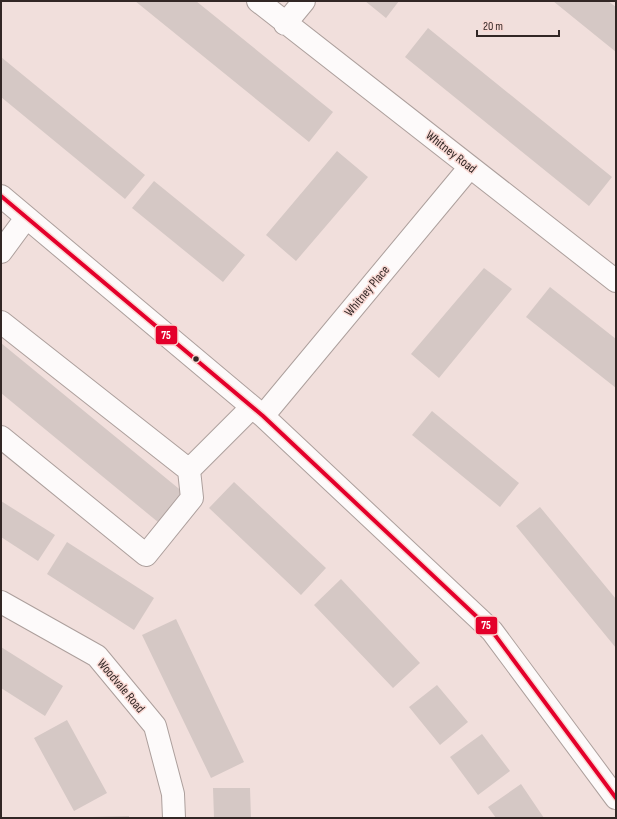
<svg xmlns="http://www.w3.org/2000/svg" width="617" height="819" font-family="'Sofia Sans Condensed',sans-serif">
<style>
.building{fill:#d5c8c5}
.lines{fill:none;stroke-linecap:round;stroke-linejoin:round}
.minor-casing{stroke:#ac9f9c;stroke-width:24}
.minor{stroke:#fdfafa;stroke-width:22}
.bus-1-casing{stroke:#f9d9d4;stroke-width:7}
.bus-1{stroke:#e4002b;stroke-width:4}
.bus-dot{fill:#322725;stroke:#f9d9d4;stroke-width:1.5}
.labels{text-anchor:middle;dominant-baseline:central;stroke-width:3;stroke-linejoin:round;paint-order:stroke}
.street-label{font-size:13px;fill:#322725;stroke:#f9d9d4}
.line-badge{stroke:#f9d9d4;stroke-width:1.5}
.badge-label{font-size:11px;text-anchor:middle;font-weight:bold;fill:#fff}
</style>
<rect width="100%" height="100%" fill="#f1dfdc"/>
<path class="building" d="M 135,1 L 196,1 L 333,112 L 309,142 Z
M 365,1 L 399,1 L 386,18 Z
M 553,1 L 608,1 L 616,7 L 616,52 Z
M 428,28 L 612,177 L 589,206 L 405,57 Z
M 1,57 L 145,175 L 125,199 L 1,97 Z
M 337,151 L 368,177 L 296,261 L 266,235 Z
M 154,181 L 245,255 L 223,282 L 132,208 Z
M 484,268 L 512,289 L 439,378 L 411,354 Z
M 550,287 L 616,339 L 616,388 L 526,317 Z
M 1,343 L 189,497 L 164,527 L 1,393 Z
M 432,411 L 519,483 L 500,507 L 412,435 Z
M 234,482 L 326,568 L 301,595 L 209,508 Z
M 1,501 L 55,535 L 38,561 L 1,537 Z
M 540,507 L 616,599 L 616,648 L 516,526 Z
M 67,542 L 154,598 L 134,630 L 47,574 Z
M 341,579 L 420,663 L 393,688 L 314,605 Z
M 176,619 L 244,762 L 211,778 L 142,635 Z
M 1,647 L 63,686 L 45,716 L 1,688 Z
M 437,685 L 468,722 L 440,745 L 409,707 Z
M 67,720 L 107,793 L 74,811 L 34,738 Z
M 482,734 L 510,771 L 478,795 L 450,757 Z
M 521,784 L 544,818 L 496,818 L 488,807 Z
M 213,788 L 250,788 L 251,818 L 214,818 Z
M 129,816 L 129,818 L 92,818 L 92,817 Z"/>
<g class="lines">
<defs>
<path id="minor" d="M 258,1 L 616,281
M 285,24 L 304,1
M 1,196 L 263,416 L 492,631 L 616,798
M 1,252 L 26,218
M 1,322 L 189,470 L 252,407
M 263,416 L 470,167
M 1,437 L 146,555 L 192,498 L 189,470
M 1,602 L 97,656 L 155,726 L 173,794 L 174,818"/>
</defs>
<use href="#minor" class="minor-casing"/>
<use href="#minor" class="minor"/>
<defs>
<path id="bus-1" d="M 1,196 L 263,416 L 492,631 L 616,798"/>
</defs>
<use href="#bus-1" class="bus-1-casing"/>
<use href="#bus-1" class="bus-1"/>
</g>
<circle class="bus-dot" cx="196" cy="359" r="3.5"/>
<g class="labels">
<g class="street-label">
<text transform="translate(451 152) rotate(38)">Whitney Road</text>
<text transform="translate(367 291) rotate(-50)">Whitney Place</text>
<text transform="translate(121 686) rotate(50)">Woodvale Road</text>
</g>
</g>
<g class="line-badge">
<rect x="155" y="325" width="23" height="20" rx="4" fill="#e4002b"/>
<rect x="475" y="616" width="23" height="19" rx="4" fill="#e4002b"/>
</g>
<g class="badge-label">
<text x="166" y="339">75</text>
<text x="486" y="629">75</text>
</g>
<rect width="617" height="819" fill="none" stroke="#322725" stroke-width="4"/>
<path d="M477 30v6h82v-6" fill="none" stroke="#322725" stroke-width="2"/>
<text x="483" y="30" font-size="12" fill="#322725" stroke="#f9d9d4" stroke-width="3" paint-order="stroke">20 m</text>
</svg>
